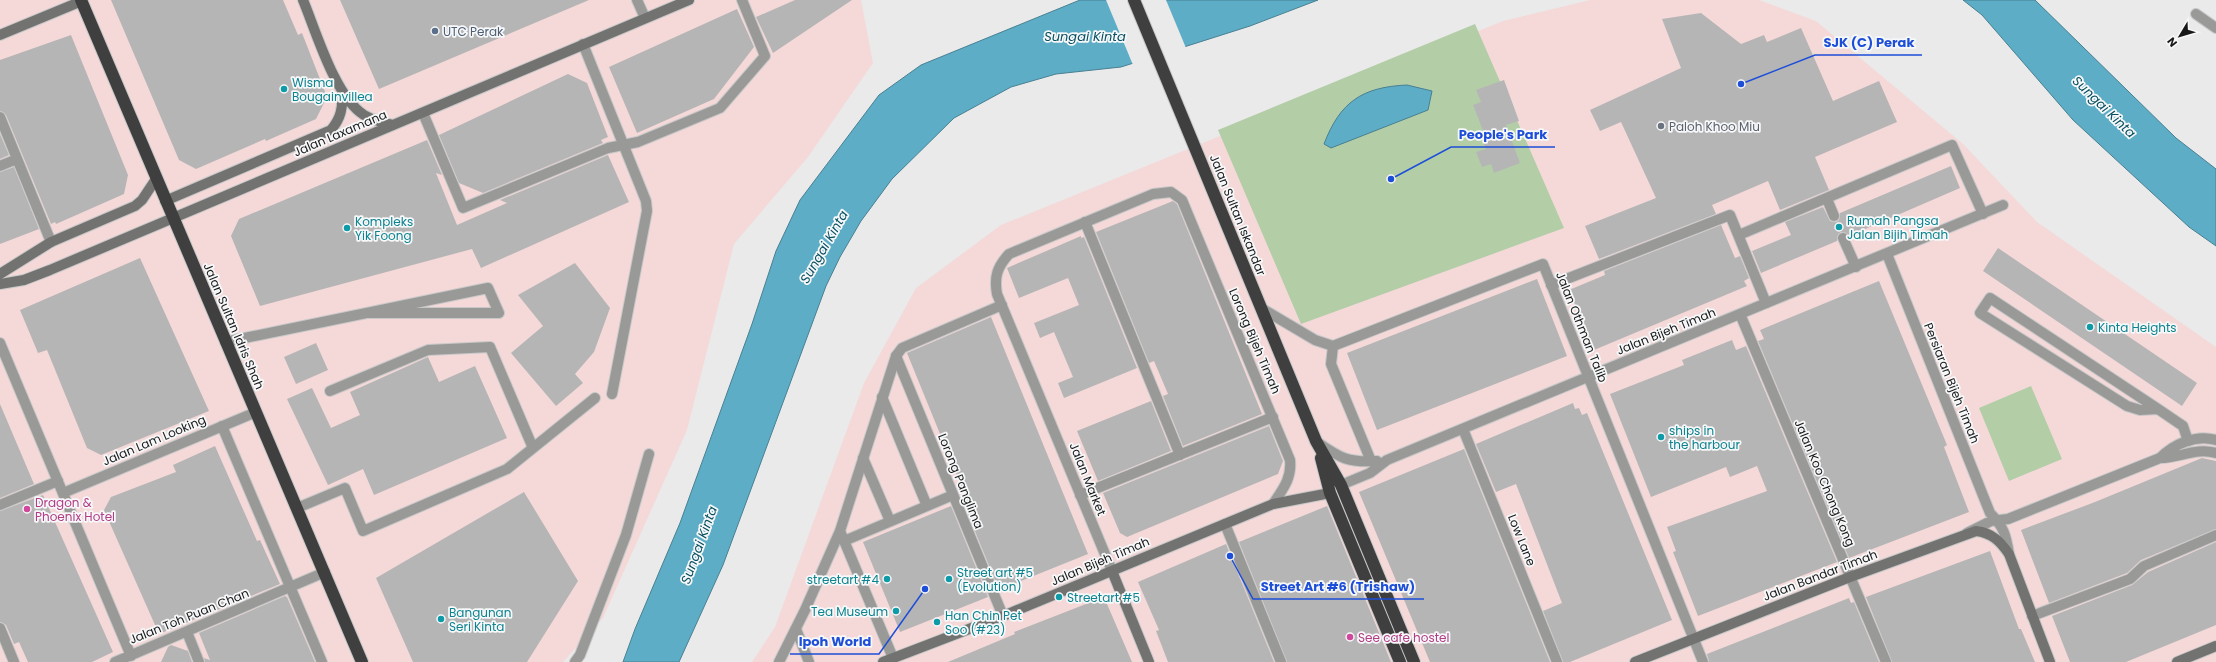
<svg xmlns="http://www.w3.org/2000/svg" width="2216" height="662" font-family="Poppins,sans-serif">
<style>
.commercial{fill:#f4d9d8}
.green{fill:#b3cea7}
.water{fill:#5dadc6;stroke:#488092}
.pier{fill:#eaeaeb}
.building{fill:#b6b5b6}
.lines{fill:none;stroke-linecap:round;stroke-linejoin:round}
.lane-casing{stroke:#c8c8c9;stroke-width:12}
.street-casing{stroke:#c8c8c9;stroke-width:12}
.secondary-casing{stroke:#c8c8c9;stroke-width:12}
.highway-casing{stroke:#c8c8c9;stroke-width:14}
.lane{stroke:#999998;stroke-width:10}
.street{stroke:#999998;stroke-width:10}
.secondary{stroke:#727271;stroke-width:10}
.highway{stroke:#403f3f;stroke-width:12}
.service-dot{fill:#5c6f8a;stroke:#f7f8f9;stroke-width:1.5}
.culture-dot{fill:#0f9aa8;stroke:#f7f8f9;stroke-width:1.5}
.worship-dot{fill:#6b7280;stroke:#f7f8f9;stroke-width:1.5}
.hotel-dot{fill:#d1479c;stroke:#f7f8f9;stroke-width:1.5}
.labels{text-anchor:middle;dominant-baseline:central;stroke-width:3.5;stroke-linejoin:round;paint-order:stroke}
.service-label{font-size:12px;fill:#4e5e75;stroke:#f7f8f9;text-anchor:start}
.culture-label{font-size:12px;fill:#0d838f;stroke:#f7f8f9;text-anchor:start}
.worship-label{font-size:12px;fill:#5b616d;stroke:#f7f8f9;text-anchor:start}
.street-label{font-size:12px;fill:#181819;stroke:#f7f8f9}
.hotel-label{font-size:12px;fill:#b23c85;stroke:#f7f8f9;text-anchor:start}
.water-label{font-size:13px;font-style:italic;fill:#074f61;stroke:#f7f8f9}
.leader{fill:none;stroke:#1d4ed8;stroke-width:1.5}
.callout-dot{fill:#1d4ed8;stroke:#f7f8f9;stroke-width:1.5}
.callout-label{font-size:13px;text-anchor:middle;font-weight:bold;fill:#1d4ed8;stroke:#f7f8f9;stroke-width:3.5;stroke-linejoin:round;paint-order:stroke}
</style>
<rect width="100%" height="100%" fill="#eaeaeb"/>
<path class="commercial" d="M 0,0 L 861,0 L 873,63 L 808,157 L 734,244 L 687,430 L 603,618 L 563,662 L 0,662 Z
M 1590,0 L 1759,0 L 1816,21 L 1963,144 L 2037,222 L 2216,347 L 2216,662 L 752,662 L 775,627 L 864,383 L 916,288 L 1001,225 L 1503,21 Z"/>
<path class="green" d="M 1475,24 L 1564,228 L 1301,324 L 1218,130 Z
M 2031,386 L 2062,459 L 2009,481 L 1979,408 Z"/>
<path class="water" d="M 1080,0 L 1318,0 L 1250,26 L 1121,67 L 1056,74 L 1011,87 L 954,118 L 892,179 L 861,221 L 840,257 L 826,286 L 723,565 L 679,662 L 623,662 L 635,629 L 680,523 L 752,324 L 776,251 L 800,200 L 879,95 L 921,65 Z
M 1963,0 L 2035,0 L 2176,138 L 2216,169 L 2216,246 L 2189,227 L 2073,120 L 1982,15 Z
M 1407,85 L 1432,91 L 1428,110 L 1331,148 L 1324,144 C 1340,102 1362,87 1407,85 Z"/>
<path class="pier" d="M 1106,0 L 1166,0 L 1186,48 L 1133,65 Z"/>
<path class="building" d="M 111,0 L 283,0 L 298,35 L 302,33 L 327,97 L 316,119 L 266,141 L 265,139 L 196,169 L 179,160 Z
M 340,0 L 589,0 L 379,89 Z
M 795,0 L 852,0 L 773,53 L 756,17 Z
M 737,9 L 754,47 L 714,99 L 637,133 L 609,67 Z
M 1701,13 L 1741,44 L 1764,35 L 1767,42 L 1801,28 L 1833,101 L 1879,81 L 1897,122 L 1815,157 L 1829,190 L 1780,210 L 1768,181 L 1712,205 L 1716,214 L 1599,259 L 1585,226 L 1656,198 L 1621,122 L 1600,131 L 1590,110 L 1681,68 L 1662,19 Z
M 71,35 L 128,175 L 124,194 L 56,224 L 55,222 L 51,224 L 6,115 L 0,111 L 0,60 Z
M 568,74 L 587,83 L 608,137 L 601,140 L 603,143 L 483,193 L 459,183 L 439,135 Z
M 1504,80 L 1519,121 L 1506,125 L 1520,163 L 1494,173 L 1491,164 L 1482,167 L 1476,152 L 1486,149 L 1480,134 L 1484,133 L 1473,105 L 1481,102 L 1476,90 Z
M 0,134 L 9,155 L 0,159 Z
M 427,140 L 442,175 L 436,173 L 457,225 L 507,203 L 500,200 L 608,155 L 629,202 L 481,268 L 472,249 L 260,306 L 231,236 L 239,219 Z
M 1951,166 L 1960,188 L 1849,236 L 1846,233 L 1841,232 L 1838,235 L 1837,241 L 1761,273 L 1752,251 L 1791,235 L 1785,222 L 1823,207 L 1830,221 L 1836,222 L 1839,220 L 1840,213 Z
M 14,167 L 39,229 L 0,244 L 0,172 Z
M 1173,201 L 1177,204 L 1262,414 L 1183,446 L 1163,396 L 1168,394 L 1154,361 L 1149,363 L 1096,232 Z
M 1721,225 L 1735,258 L 1740,256 L 1749,278 L 1744,281 L 1747,286 L 1594,350 L 1569,290 L 1605,275 L 1604,271 Z
M 1081,236 L 1081,238 L 1084,237 L 1137,368 L 1064,398 L 1058,383 L 1073,377 L 1054,332 L 1040,338 L 1034,323 L 1079,305 L 1068,278 L 1019,298 L 1007,268 Z
M 1998,248 L 2197,383 L 2182,406 L 1983,271 Z
M 140,258 L 209,411 L 101,455 L 87,448 L 47,350 L 38,353 L 20,310 Z
M 575,263 L 610,308 L 594,352 L 575,374 L 583,383 L 556,406 L 511,353 L 543,326 L 518,295 Z
M 1537,279 L 1567,356 L 1377,430 L 1347,353 Z
M 1879,281 L 1947,445 L 1944,447 L 1969,512 L 1849,558 L 1758,341 L 1764,339 L 1760,330 Z
M 991,317 L 1088,554 L 999,590 L 963,502 L 967,500 L 907,353 Z
M 1732,340 L 1736,350 L 1746,346 L 1837,562 L 1698,616 L 1673,552 L 1676,551 L 1667,527 L 1767,491 L 1757,466 L 1730,477 L 1726,467 L 1651,497 L 1610,394 L 1684,365 L 1682,360 Z
M 316,343 L 328,370 L 296,384 L 284,357 Z
M 428,357 L 439,382 L 475,366 L 507,438 L 374,495 L 363,469 L 328,485 L 287,399 L 312,388 L 331,428 L 360,415 L 350,392 Z
M 1151,401 L 1171,451 L 1098,481 L 1077,431 Z
M 1573,403 L 1575,409 L 1579,408 L 1582,415 L 1587,413 L 1672,620 L 1570,662 L 1563,662 L 1543,611 L 1562,603 L 1516,484 L 1496,492 L 1476,444 Z
M 0,404 L 34,484 L 0,498 Z
M 1269,426 L 1283,461 L 1278,474 L 1127,537 L 1120,533 L 1103,493 Z
M 215,446 L 257,541 L 260,540 L 280,584 L 159,634 L 104,510 L 111,497 L 176,472 L 173,465 Z
M 1464,449 L 1550,662 L 1430,662 L 1359,492 Z
M 2202,458 L 2216,461 L 2216,529 L 2141,560 L 2127,573 L 2049,603 L 2021,530 L 2095,502 Z
M 524,492 L 578,581 L 527,662 L 413,662 L 376,578 Z
M 43,495 L 113,652 L 92,662 L 28,662 L 19,642 L 14,644 L 6,625 L 0,622 L 0,511 Z
M 951,506 L 988,597 L 900,632 L 863,542 Z
M 1327,506 L 1391,662 L 1287,662 L 1239,542 Z
M 2216,542 L 2216,625 L 2126,662 L 2070,662 L 2052,616 L 2132,585 L 2148,572 Z
M 1226,544 L 1274,662 L 1168,662 L 1156,631 L 1159,630 L 1138,582 Z
M 1990,551 L 2019,629 L 2021,629 L 2035,662 L 1892,662 L 1866,597 Z
M 285,596 L 287,597 L 315,662 L 205,662 L 204,658 L 210,660 L 199,633 Z
M 1104,597 L 1132,662 L 948,662 L 1015,634 L 1014,632 Z
M 1849,598 L 1851,603 L 1854,602 L 1879,662 L 1709,662 L 1707,654 Z
M 171,645 L 188,651 L 192,662 L 161,662 L 168,647 Z"/>
<g class="lines">
<defs>
<path id="lane" d="M 2196,14 L 2216,28
M 583,44 L 646,201 L 647,211 L 612,394
M 423,113 L 463,208 L 608,148 L 638,142 L 720,108 L 765,56 L 742,0
M 0,117 L 51,242
M 0,166 L 17,159
M 1827,199 L 1834,216
M 1085,222 L 1180,455
M 1739,235 L 1952,145 L 1983,214
M 1843,238 L 1856,267
M 1551,285 L 1730,215 L 1766,303
M 225,342 L 488,288 L 499,313 L 367,313
M 896,356 L 1003,616
M 330,391 L 428,350 L 490,347 L 533,448
M 882,397 L 927,506
M 2158,409 L 2140,410 L 2127,406 L 1980,313 L 1990,298 L 2158,409 L 2183,426 L 2188,441
M 222,426 L 322,662
M 1463,429 L 1557,662
M 863,458 L 890,521
M 1080,495 L 1273,417
M 0,505 L 58,481
M 297,508 L 345,488 L 363,531 L 507,469 L 595,398
M 1225,524 L 1281,662
M 844,541 L 953,495
M 2032,616 L 2130,579 L 2144,566 L 2216,535
M 0,628 L 14,662
M 796,629 L 809,662
M 187,632 L 199,662
M 575,662 L 580,655 L 626,535 L 649,454"/>
<path id="street" d="M 637,0 L 645,18
M 1887,254 L 1990,513 C 2004,527 2006,535 2009,554
M 1261,308 L 1315,340 L 1333,346 L 1543,264 L 1703,662
M 1740,314 L 1886,662
M 0,343 L 131,656
M 1333,346 L 1331,364 L 1371,461
M 1317,442 C 1340,458 1348,463 1377,461
M 2160,458 C 2180,458 2196,447 2216,453
M 1341,485 L 1370,473 L 1387,460 L 2003,205
M 63,493 L 256,412
M 840,531 L 893,658
M 1967,533 L 1991,521 L 2008,519 L 2160,458 C 2174,444 2196,434 2216,440
M 1112,571 L 997,294 C 994,277 997,267 1009,254 L 1153,194 L 1171,192 L 1182,200 L 1290,460 C 1292,478 1283,489 1273,504
M 115,662 L 325,572
M 779,662 L 805,610 L 840,531 L 896,356 L 902,348 L 1002,305"/>
<path id="secondary" d="M 303,0 C 316,31 335,97 364,115 C 373,120 383,123 393,125
M 0,35 L 82,1
M 165,201 L 331,130 C 341,118 343,108 342,92
M 0,274 L 51,242 L 135,206 L 142,200 L 156,179
M 0,284 L 24,280 L 50,270 L 689,0
M 1112,571 L 1149,662
M 883,662 L 1003,616 L 1273,504 L 1330,493
M 1635,662 L 1850,577 L 1976,531 C 1992,533 2000,541 2009,554 L 2050,662
M 2177,662 L 2216,646"/>
<path id="highway" d="M 81,0 L 362,662
M 1134,0 L 1316,441 L 1341,485 L 1414,662
M 1321,458 L 1330,493 L 1400,662"/>
</defs>
<use href="#lane" class="lane-casing"/>
<use href="#street" class="street-casing"/>
<use href="#secondary" class="secondary-casing"/>
<use href="#highway" class="highway-casing"/>
<use href="#lane" class="lane"/>
<use href="#street" class="street"/>
<use href="#secondary" class="secondary"/>
<use href="#highway" class="highway"/>
</g>
<circle class="service-dot" cx="435" cy="31" r="4"/>
<g class="culture-dot">
<circle cx="284" cy="89" r="4"/>
<circle cx="1839" cy="227" r="4"/>
<circle cx="347" cy="228" r="4"/>
<circle cx="2090" cy="327" r="4"/>
<circle cx="1661" cy="437" r="4"/>
<circle cx="887" cy="579" r="4"/>
<circle cx="949" cy="579" r="4"/>
<circle cx="1059" cy="597" r="4"/>
<circle cx="896" cy="611" r="4"/>
<circle cx="441" cy="619" r="4"/>
<circle cx="937" cy="622" r="4"/>
</g>
<circle class="worship-dot" cx="1661" cy="126" r="4"/>
<g class="hotel-dot">
<circle cx="27" cy="509" r="4"/>
<circle cx="1350" cy="637" r="4"/>
</g>
<g class="labels">
<g class="service-label">
<text x="443" y="31">UTC Perak</text>
</g>
<g class="culture-label">
<text x="292" y="82">Wisma<tspan x="292" dy="14">Bougainvillea</tspan></text>
<text x="1847" y="220">Rumah Pangsa<tspan x="1847" dy="14">Jalan Bijih Timah</tspan></text>
<text x="355" y="221">Kompleks<tspan x="355" dy="14">Yik Foong</tspan></text>
<text x="2098" y="327">Kinta Heights</text>
<text x="1669" y="430">ships in<tspan x="1669" dy="14">the harbour</tspan></text>
<text x="957" y="572">Street art #5<tspan x="957" dy="14">(Evolution)</tspan></text>
<text x="879" y="579" text-anchor="end">streetart #4</text>
<text x="1067" y="597">Streetart #5</text>
<text x="888" y="611" text-anchor="end">Tea Museum</text>
<text x="449" y="612">Bangunan<tspan x="449" dy="14">Seri Kinta</tspan></text>
<text x="945" y="615">Han Chin Pet<tspan x="945" dy="14">Soo (#23)</tspan></text>
</g>
<g class="worship-label">
<text x="1669" y="126">Paloh Khoo Miu</text>
</g>
<g class="street-label">
<text transform="translate(340 133) rotate(-23)">Jalan Laxamana</text>
<text transform="translate(1238 215) rotate(68)">Jalan Sultan Iskandar</text>
<text transform="translate(234 326) rotate(67)">Jalan Sultan Idris Shah</text>
<text transform="translate(1582 327) rotate(68)">Jalan Othman Talib</text>
<text transform="translate(1666 331) rotate(-22)">Jalan Bijeh Timah</text>
<text transform="translate(1255 341) rotate(67)">Lorong Bijeh Timah</text>
<text transform="translate(1952 383) rotate(68)">Persiaran Bijeh Timah</text>
<text transform="translate(154 440) rotate(-23)">Jalan Lam Looking</text>
<text transform="translate(1088 479) rotate(68)">Jalan Market</text>
<text transform="translate(961 481) rotate(68)">Lorong Panglima</text>
<text transform="translate(1825 483) rotate(67)">Jalan Koo Chong Kong</text>
<text transform="translate(1522 540) rotate(68)">Low Lane</text>
<text transform="translate(1100 561) rotate(-23)">Jalan Bijeh Timah</text>
<text transform="translate(1820 575) rotate(-21)">Jalan Bandar Timah</text>
<text transform="translate(189 616) rotate(-22)">Jalan Toh Puan Chan</text>
</g>
<g class="hotel-label">
<text x="35" y="502">Dragon &amp;<tspan x="35" dy="14">Phoenix Hotel</tspan></text>
<text x="1358" y="637">See cafe hostel</text>
</g>
<g class="water-label">
<text x="1085" y="36">Sungai Kinta</text>
<text transform="translate(2104 107) rotate(44)">Sungai Kinta</text>
<text transform="translate(824 247) rotate(-60)">Sungai Kinta</text>
<text transform="translate(699 545) rotate(-70)">Sungai Kinta</text>
</g>
</g>
<path class="leader" d="M1741 84L1815 55H1922M1391 179L1451 147H1555M1230 556L1253 599H1424M925 589L879 654H790"/>
<g class="callout-dot">
<circle cx="1741" cy="84" r="4"/>
<circle cx="1391" cy="179" r="4"/>
<circle cx="1230" cy="556" r="4"/>
<circle cx="925" cy="589" r="4"/>
</g>
<g class="callout-label">
<text x="1869" y="47">SJK (C) Perak</text>
<text x="1503" y="139">People's Park</text>
<text x="1338" y="591">Street Art #6 (Trishaw)</text>
<text x="835" y="646">Ipoh World</text>
</g>
<g transform="translate(2180 36) rotate(232)" stroke="#f7f8f9" stroke-width="3" paint-order="stroke">
<path d="M0-3L7 15L0 10L-7 15Z" fill="#181819"/>
<text y="-6" font-size="11" font-weight="bold" text-anchor="middle" fill="#181819">N</text>
</g>
</svg>
